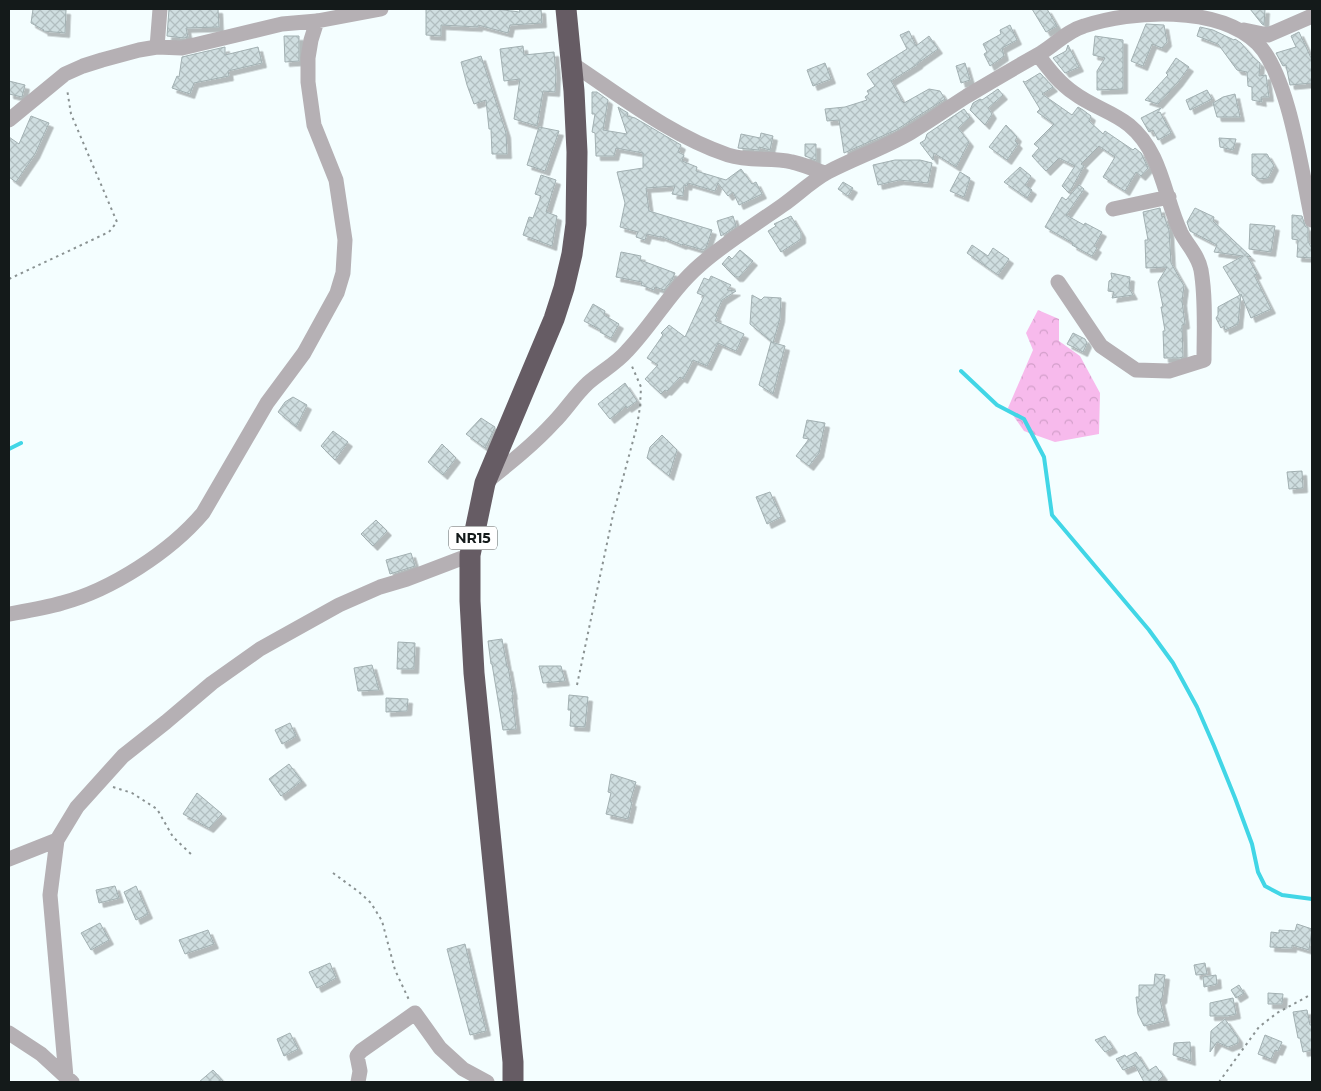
<svg xmlns="http://www.w3.org/2000/svg" width="1321" height="1091" font-family="Montserrat,sans-serif">
<style>
.forest{fill:url(#forest-crowns)}
.lines{fill:none;stroke-linecap:round;stroke-linejoin:round}
.stream{stroke:#41d6e6;stroke-width:4}
.building{fill:url(#building-cross-hatch);stroke:#a2b0b2;filter:url(#shadow)}
.path{stroke:#8a9292;stroke-width:2;stroke-dasharray:2.5 4;stroke-linecap:butt}
.minor{stroke:#b5b0b4;stroke-width:15}
.highway{stroke:#665c64;stroke-width:21}
.labels{text-anchor:middle;dominant-baseline:central;stroke-width:4.5;stroke-linejoin:round;paint-order:stroke}
.shield{fill:#fff;stroke:#5a5f5f;stroke-width:1}
.shield-label{font-size:14px;font-weight:bold;fill:#141a1a}
</style>
<defs>
<pattern id="forest-crowns" width="20" height="18" patternUnits="userSpaceOnUse" patternTransform="scale(1.25)"><rect width="20" height="18" fill="#f7baec"/><path d="M2 6a3 3 0 1 1 6 0M12 15a3 3 0 1 1 6 0" fill="none" stroke="#d39fca"/></pattern>
<pattern id="building-cross-hatch" width="8" height="8" patternUnits="userSpaceOnUse" patternTransform="scale(1.25)"><rect width="8" height="8" fill="#cfdee0"/><path d="M0 0l8 8M0 8l8-8" fill="none" stroke="#b1bec0"/></pattern>
<filter id="shadow"><feDropShadow dx="4.5" dy="4.5" stdDeviation="0" flood-color="#0004"/></filter>
</defs>
<rect width="100%" height="100%" fill="#f4feff"/>
<path class="forest" d="M 1038,310 L 1059,319 L 1059,341 L 1080,356 L 1100,393 L 1099,434 L 1055,442 L 1024,431 L 1008,408 L 1033,350 L 1026,333 Z"/>
<g class="lines">
<path class="stream" d="M 961,371 L 997,405 L 1024,419 L 1044,457 L 1052,515 L 1149,630 L 1173,663 L 1197,707 L 1214,746 L 1235,798 L 1252,844 L 1258,872 L 1265,886 L 1282,895 L 1312,899
M 9,449 L 21,443"/>
</g>
<path class="building" d="M 33,9 L 66,10 L 65,33 L 43,31 L 44,30 L 31,23 Z
M 169,9 L 218,9 L 219,27 L 186,28 L 188,37 L 184,38 L 167,36 Z
M 426,9 L 496,9 L 520,12 L 519,9 L 541,9 L 542,23 L 510,25 L 508,33 L 478,25 L 478,27 L 441,25 L 441,36 L 426,35 Z
M 1032,9 L 1047,9 L 1057,26 L 1046,32 Z
M 1250,9 L 1265,9 L 1264,25 L 1262,24 Z
M 1146,24 L 1164,25 L 1167,42 L 1162,48 L 1152,44 L 1143,66 L 1131,61 Z
M 1010,25 L 1017,40 L 1002,48 L 1004,56 L 990,66 L 984,54 L 987,52 L 983,44 L 1001,34 L 1000,30 Z
M 1200,27 L 1213,30 L 1234,40 L 1235,39 L 1241,43 L 1254,58 L 1260,63 L 1259,76 L 1266,75 L 1269,97 L 1261,97 L 1262,102 L 1252,100 L 1252,87 L 1248,86 L 1247,72 L 1237,70 L 1218,44 L 1197,36 Z
M 909,31 L 916,46 L 929,36 L 938,49 L 918,63 L 918,64 L 891,81 L 902,101 L 904,103 L 929,89 L 940,91 L 945,99 L 896,130 L 844,153 L 839,120 L 827,121 L 825,109 L 845,107 L 867,100 L 865,97 L 869,94 L 867,91 L 875,86 L 867,74 L 907,49 L 900,35 Z
M 1299,32 L 1312,60 L 1312,83 L 1290,85 L 1286,65 L 1283,66 L 1276,53 L 1296,47 L 1291,36 Z
M 284,36 L 299,36 L 299,61 L 285,62 Z
M 1095,36 L 1123,40 L 1123,89 L 1097,90 L 1097,71 L 1105,58 L 1093,55 Z
M 1068,45 L 1079,67 L 1065,73 L 1053,58 L 1066,51 Z
M 523,46 L 524,55 L 554,52 L 556,74 L 555,92 L 543,91 L 537,126 L 514,119 L 520,79 L 504,81 L 500,49 Z
M 225,47 L 225,55 L 258,47 L 262,63 L 228,71 L 229,76 L 194,83 L 190,94 L 172,88 L 177,76 L 179,77 L 182,57 Z
M 481,56 L 506,133 L 507,154 L 492,154 L 491,129 L 489,129 L 486,100 L 474,104 L 467,85 L 461,62 Z
M 1176,58 L 1189,67 L 1178,82 L 1158,104 L 1145,100 L 1168,75 L 1166,73 Z
M 825,63 L 831,79 L 813,86 L 807,70 Z
M 965,63 L 970,80 L 961,83 L 956,66 Z
M 1040,73 L 1053,87 L 1042,94 L 1072,115 L 1078,107 L 1083,110 L 1091,116 L 1089,121 L 1103,134 L 1105,131 L 1133,150 L 1135,148 L 1141,153 L 1148,168 L 1141,176 L 1136,172 L 1125,191 L 1103,177 L 1115,157 L 1099,146 L 1081,164 L 1084,166 L 1069,193 L 1062,186 L 1075,166 L 1059,158 L 1046,171 L 1032,156 L 1039,148 L 1034,144 L 1054,124 L 1037,112 L 1040,109 L 1023,81 L 1025,82 Z
M 9,81 L 25,85 L 22,97 L 9,94 Z
M 998,89 L 1003,95 L 988,108 L 992,114 L 985,125 L 970,110 L 973,103 L 980,99 L 982,100 Z
M 1207,90 L 1212,99 L 1190,110 L 1186,100 Z
M 592,92 L 597,92 L 608,100 L 603,130 L 627,134 L 618,107 L 628,113 L 627,116 L 635,118 L 681,145 L 678,152 L 684,155 L 682,161 L 697,167 L 696,171 L 726,180 L 741,169 L 752,184 L 756,182 L 762,194 L 739,205 L 733,192 L 728,196 L 718,183 L 715,191 L 688,183 L 687,186 L 684,185 L 683,196 L 672,194 L 675,186 L 646,188 L 649,211 L 712,230 L 706,248 L 703,250 L 683,244 L 682,245 L 660,236 L 660,237 L 647,234 L 645,240 L 636,237 L 638,232 L 620,227 L 625,203 L 617,172 L 643,168 L 643,153 L 616,148 L 614,156 L 596,156 L 595,133 L 592,132 L 595,114 L 592,114 Z
M 1235,94 L 1240,117 L 1217,117 L 1213,103 L 1223,97 Z
M 1161,108 L 1157,113 L 1160,112 L 1171,133 L 1158,140 L 1153,130 L 1149,132 L 1141,118 Z
M 964,109 L 970,117 L 958,128 L 969,142 L 956,167 L 934,153 L 933,160 L 920,143 L 925,140 L 927,134 Z
M 31,116 L 49,123 L 35,154 L 16,182 L 9,177 L 9,137 L 19,144 Z
M 1006,125 L 1017,137 L 1015,141 L 1018,144 L 1007,160 L 989,147 Z
M 539,127 L 559,131 L 545,171 L 527,165 Z
M 761,133 L 773,136 L 770,150 L 759,147 L 759,150 L 738,148 L 741,134 L 760,138 Z
M 1219,138 L 1236,139 L 1233,150 L 1220,147 Z
M 805,144 L 816,144 L 816,160 L 805,156 Z
M 1252,154 L 1267,154 L 1274,166 L 1268,178 L 1258,179 L 1252,175 Z
M 895,160 L 920,160 L 932,163 L 928,183 L 899,180 L 878,185 L 873,165 Z
M 1020,167 L 1031,176 L 1025,185 L 1032,190 L 1027,198 L 1004,182 Z
M 960,172 L 970,178 L 964,197 L 950,191 Z
M 541,175 L 556,180 L 546,212 L 557,216 L 552,246 L 523,235 L 529,217 L 533,218 L 541,196 L 535,194 Z
M 843,182 L 853,188 L 848,196 L 838,189 Z
M 1079,185 L 1084,189 L 1066,215 L 1084,225 L 1085,223 L 1102,232 L 1094,246 L 1097,248 L 1092,256 L 1072,245 L 1073,243 L 1045,227 L 1062,197 L 1066,200 Z
M 1160,208 L 1162,217 L 1164,216 L 1169,230 L 1171,263 L 1184,286 L 1182,301 L 1185,324 L 1182,325 L 1183,357 L 1179,358 L 1164,358 L 1163,331 L 1165,331 L 1161,307 L 1163,307 L 1158,282 L 1167,267 L 1146,268 L 1145,240 L 1148,240 L 1143,212 Z
M 1195,208 L 1214,217 L 1213,221 L 1251,257 L 1247,256 L 1257,274 L 1254,275 L 1271,309 L 1251,318 L 1241,294 L 1238,324 L 1225,330 L 1224,326 L 1221,328 L 1216,318 L 1218,315 L 1218,307 L 1240,295 L 1223,267 L 1243,256 L 1214,252 L 1217,245 L 1190,231 L 1187,222 Z
M 1292,215 L 1302,216 L 1305,226 L 1308,228 L 1308,241 L 1312,249 L 1312,258 L 1297,257 L 1298,240 L 1292,239 Z
M 733,216 L 736,226 L 721,236 L 717,221 Z
M 791,216 L 801,233 L 801,239 L 781,252 L 768,231 L 776,226 L 774,224 Z
M 1250,224 L 1275,226 L 1271,252 L 1249,249 Z
M 972,245 L 988,256 L 993,248 L 1009,259 L 998,275 L 967,253 Z
M 740,250 L 753,261 L 739,277 L 735,277 L 722,264 L 729,256 L 732,259 Z
M 621,252 L 641,256 L 640,260 L 675,273 L 672,280 L 664,290 L 655,287 L 654,290 L 641,285 L 642,282 L 616,277 Z
M 1111,273 L 1130,277 L 1129,288 L 1133,295 L 1112,298 L 1114,292 L 1108,291 L 1109,281 L 1112,279 Z
M 711,276 L 731,285 L 727,290 L 736,291 L 722,300 L 715,316 L 717,317 L 715,321 L 744,334 L 736,351 L 718,343 L 707,366 L 693,360 L 683,379 L 680,377 L 667,391 L 665,390 L 661,394 L 645,379 L 658,365 L 647,358 L 663,335 L 661,333 L 669,325 L 685,337 L 704,296 L 697,293 L 704,278 L 709,280 Z
M 752,295 L 761,300 L 764,297 L 781,298 L 780,318 L 773,343 L 750,324 Z
M 593,304 L 605,311 L 604,315 L 619,324 L 611,338 L 600,332 L 601,330 L 584,321 Z
M 1073,333 L 1085,339 L 1087,343 L 1083,352 L 1067,344 Z
M 771,342 L 785,346 L 773,394 L 759,385 Z
M 625,383 L 637,401 L 627,408 L 626,406 L 610,419 L 598,404 Z
M 293,397 L 307,405 L 296,427 L 278,412 L 285,402 Z
M 481,418 L 495,427 L 485,448 L 466,434 Z
M 807,420 L 825,423 L 819,453 L 809,466 L 796,456 L 809,439 L 803,438 Z
M 333,431 L 348,442 L 335,460 L 321,446 Z
M 662,435 L 677,450 L 669,476 L 647,458 L 650,447 Z
M 442,444 L 456,458 L 443,475 L 428,462 Z
M 1302,471 L 1303,488 L 1289,489 L 1287,472 Z
M 770,492 L 781,517 L 767,524 L 756,497 Z
M 376,520 L 387,531 L 373,546 L 361,534 Z
M 411,553 L 415,566 L 390,574 L 386,560 Z
M 502,639 L 507,667 L 508,667 L 513,695 L 512,695 L 516,729 L 503,730 L 492,664 L 491,664 L 488,641 Z
M 398,642 L 415,643 L 414,669 L 397,669 Z
M 372,665 L 379,690 L 358,691 L 354,668 Z
M 539,666 L 561,666 L 565,681 L 543,683 Z
M 569,695 L 588,697 L 585,727 L 570,726 L 571,710 L 568,710 Z
M 386,698 L 408,699 L 407,711 L 386,712 Z
M 290,723 L 296,736 L 282,744 L 275,730 Z
M 289,764 L 302,781 L 281,796 L 269,779 Z
M 611,774 L 636,782 L 630,802 L 632,802 L 628,819 L 606,814 L 611,793 L 608,792 Z
M 197,793 L 222,814 L 209,828 L 183,814 Z
M 115,886 L 119,898 L 99,903 L 96,890 Z
M 136,886 L 148,914 L 136,920 L 124,892 Z
M 100,923 L 109,940 L 91,950 L 81,933 Z
M 1297,924 L 1312,929 L 1309,950 L 1292,945 L 1292,948 L 1270,947 L 1271,932 L 1279,933 L 1279,930 L 1295,931 Z
M 208,930 L 214,944 L 185,954 L 179,940 Z
M 465,944 L 486,1031 L 470,1035 L 447,949 Z
M 330,963 L 336,978 L 317,988 L 309,972 Z
M 1205,963 L 1207,974 L 1196,975 L 1194,965 Z
M 1155,974 L 1165,975 L 1162,999 L 1160,1000 L 1165,1021 L 1144,1026 L 1138,1014 L 1136,997 L 1139,997 L 1139,985 L 1154,985 Z
M 1216,975 L 1217,984 L 1204,987 L 1203,977 Z
M 1239,985 L 1244,993 L 1236,998 L 1231,990 Z
M 1268,993 L 1283,994 L 1282,1004 L 1268,1004 Z
M 1233,998 L 1236,1014 L 1227,1016 L 1210,1016 L 1210,1003 Z
M 1307,1010 L 1310,1025 L 1312,1025 L 1312,1050 L 1303,1052 L 1300,1038 L 1298,1038 L 1293,1012 Z
M 1225,1019 L 1238,1038 L 1238,1043 L 1228,1047 L 1217,1042 L 1210,1052 L 1211,1031 Z
M 290,1033 L 298,1049 L 284,1056 L 277,1039 Z
M 1265,1035 L 1282,1042 L 1278,1051 L 1275,1050 L 1271,1059 L 1258,1054 Z
M 1105,1036 L 1113,1048 L 1105,1052 L 1095,1040 Z
M 1190,1042 L 1191,1061 L 1173,1055 L 1174,1043 Z
M 1136,1052 L 1148,1071 L 1156,1066 L 1163,1076 L 1157,1082 L 1144,1082 L 1135,1065 L 1123,1070 L 1116,1059 L 1125,1055 L 1126,1057 Z
M 213,1070 L 224,1082 L 199,1082 Z"/>
<g class="lines">
<path class="path" d="M 9,279 L 109,232 L 117,222 L 71,114 L 67,89
M 577,685 L 613,515 L 637,426 L 640,407 L 641,387 L 631,364
M 113,787 L 132,793 L 157,809 L 173,837 L 192,855
M 333,873 L 359,892 L 371,903 L 382,921 L 395,970 L 410,1002
M 1219,1082 L 1259,1027 L 1277,1013 L 1312,994"/>
<path class="minor" d="M 1244,30 L 1268,35 L 1312,16
M 157,47 L 160,9
M 1038,55 C 1048,68 1059,83 1074,93 C 1091,106 1113,112 1129,125 C 1162,152 1164,197 1181,233 C 1188,246 1198,255 1201,270 C 1206,299 1204,331 1204,360 L 1169,371 L 1136,370 L 1101,346 L 1058,282
M 571,63 C 621,96 671,136 728,155 C 749,162 771,157 792,162 C 803,164 814,170 825,173
M 9,120 L 65,74 L 83,66 L 102,60 L 139,50 L 157,47 L 182,48 L 282,24 L 317,21 L 381,9
M 1113,209 L 1169,197
M 486,482 C 510,463 534,444 554,422 C 566,410 575,395 588,383 C 600,372 616,364 627,351 C 653,324 671,290 700,265 C 726,242 755,225 783,205 C 797,195 813,180 828,172 C 855,158 884,148 910,133 C 930,121 948,108 967,96 C 992,81 1016,67 1041,53 C 1056,44 1067,31 1084,26 C 1132,10 1217,5 1257,43 C 1289,75 1302,174 1312,220
M 9,614 C 26,611 45,608 62,603 C 111,590 170,552 203,513 L 267,403 L 304,353 L 337,293 L 343,273 L 345,240 L 336,180 L 314,125 L 308,82 L 308,58 L 311,40 L 317,21
M 9,859 L 57,840
M 9,1033 L 41,1054 L 66,1077
M 72,1082 L 66,1077 L 50,895 L 57,840 L 77,807 L 123,756 L 166,722 L 212,683 L 260,649 L 339,605 L 380,587 L 407,579 L 470,555
M 358,1082 L 360,1071 L 357,1056 L 361,1051 L 415,1013 L 440,1048 L 463,1069 L 487,1082"/>
<path class="highway" d="M 513,1082 L 513,1062 L 474,673 L 470,601 L 470,555 L 485,483 L 554,319 L 564,288 L 572,254 L 576,224 L 577,152 L 574,91 L 566,9"/>
</g>
<g class="labels">
<rect class="shield" x="449" y="526.5" width="48" height="23" rx="4"/>
<g class="shield-label">
<text x="473" y="538">NR15</text>
</g>
</g>
<rect width="1321" height="1091" fill="none" stroke="#141a1a" stroke-width="20"/>
</svg>
